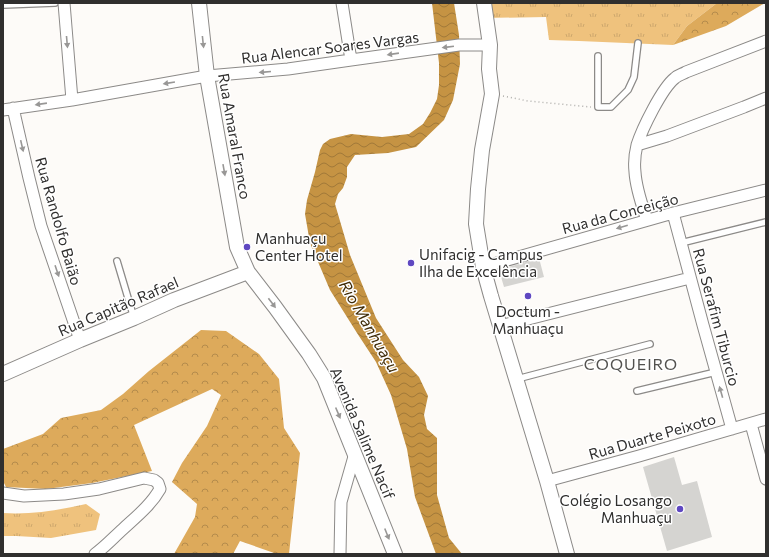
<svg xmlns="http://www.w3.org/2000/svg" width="769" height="557" font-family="Commissioner,sans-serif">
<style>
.grass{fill:url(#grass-tufts)}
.forest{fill:url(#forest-crowns)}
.water{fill:url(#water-waves)}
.building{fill:#d5d4d1}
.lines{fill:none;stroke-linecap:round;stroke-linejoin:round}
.service-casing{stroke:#8c8a88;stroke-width:8}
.minor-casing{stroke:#8c8a88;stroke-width:13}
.tertiary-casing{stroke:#8c8a88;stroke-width:16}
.path{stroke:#aeadaa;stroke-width:1.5;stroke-dasharray:1 3;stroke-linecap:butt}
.service{stroke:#fff;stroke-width:5.5}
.minor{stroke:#fff;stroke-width:11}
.tertiary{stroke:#fff;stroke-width:14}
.oneway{fill:#989796}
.poi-dot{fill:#5f48c1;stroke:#fff;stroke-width:1.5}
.labels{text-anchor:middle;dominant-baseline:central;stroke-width:3;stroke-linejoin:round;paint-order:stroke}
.street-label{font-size:15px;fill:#302f2e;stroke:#fff}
.poi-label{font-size:15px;fill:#302f2e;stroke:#fff;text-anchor:start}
.water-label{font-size:16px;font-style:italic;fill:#402c08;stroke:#fff}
.neighbourhood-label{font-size:16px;letter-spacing:1px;fill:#52514e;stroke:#fff}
</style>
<defs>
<pattern id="grass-tufts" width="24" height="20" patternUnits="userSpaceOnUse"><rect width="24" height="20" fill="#efc27d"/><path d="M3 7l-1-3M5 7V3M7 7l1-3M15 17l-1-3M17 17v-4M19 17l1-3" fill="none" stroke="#cda76c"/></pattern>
<pattern id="forest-crowns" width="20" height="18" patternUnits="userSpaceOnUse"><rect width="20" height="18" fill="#ddaa5b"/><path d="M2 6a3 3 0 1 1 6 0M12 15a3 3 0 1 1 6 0" fill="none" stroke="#b48b4c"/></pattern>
<pattern id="water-waves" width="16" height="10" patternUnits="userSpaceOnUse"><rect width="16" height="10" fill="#c59343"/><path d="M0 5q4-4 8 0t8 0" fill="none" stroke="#a07838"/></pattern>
</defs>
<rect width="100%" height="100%" fill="#fdfbf8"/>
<path class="grass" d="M 484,3 L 717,3 L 687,26 L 673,45 L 579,41 L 549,40 L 546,17 L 486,18 Z
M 86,504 L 100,514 L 96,530 L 51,538 L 16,536 L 3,536 L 3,513 C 31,515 59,510 86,504 Z"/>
<path class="forest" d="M 717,3 L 765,3 L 726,26 L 673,45 L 687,26 Z
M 201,330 L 226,331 L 259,354 L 279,379 L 284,428 L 300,453 L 289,554 L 277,554 L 240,541 L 233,554 L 174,554 L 195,517 L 197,504 L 172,482 L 182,463 L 207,426 L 221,395 L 212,389 L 134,425 L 152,471 L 92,483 L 46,489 L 6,487 L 3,481 L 3,449 L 43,434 L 61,418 L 101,410 L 123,394 L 149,371 Z"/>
<path class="water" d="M 432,3 L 454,3 L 459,35 L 460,64 L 453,100 L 444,120 L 416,147 L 388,153 L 355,155 L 347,167 L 347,177 L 343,188 L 338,194 L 335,204 L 350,255 L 376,318 L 403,360 L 419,377 L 428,396 L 424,415 L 427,429 L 437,438 L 437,495 L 449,538 L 462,554 L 436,554 L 415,497 L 407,449 L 391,395 L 376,362 L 357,333 L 330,290 L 310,243 L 305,214 L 307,200 L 315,172 L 320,150 L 323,144 L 330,139 L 351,134 L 382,137 L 409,134 L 423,124 L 430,113 L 437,99 L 439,85 L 439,63 Z"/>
<path class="building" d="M 539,258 L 544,277 L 504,287 L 499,270 Z
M 674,457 L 682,485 L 697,481 L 712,537 L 667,551 L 643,467 Z"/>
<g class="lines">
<defs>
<path id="service" d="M 3,5 L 55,3
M 598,56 L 598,107 L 611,107 L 628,90 L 634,77 L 638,43
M 681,243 L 766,222
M 117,261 L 134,318
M 517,379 L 650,344
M 637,391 L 716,372"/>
<path id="minor" d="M 64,3 L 72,100
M 342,3 L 351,60
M 13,108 L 29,178 L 41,226 L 80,340
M 3,110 L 72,100 L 207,76 L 288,69 L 351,60 L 459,45 L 490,45
M 637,145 L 667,136 L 744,107 L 766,98
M 673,213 L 703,325 L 732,429
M 647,220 C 642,205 636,189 635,172 C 634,163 635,153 637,145 C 642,129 662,88 675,78 C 678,75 683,74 686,72 L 766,41
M 483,267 L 673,213 L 766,190
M 500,326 L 690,278
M 751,424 L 766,479
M 547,481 L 639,456 L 766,419
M 3,493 L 24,496 L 64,494 L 99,489 L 144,478 L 154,480 L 158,483 L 160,489 C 151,505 136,517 123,529 C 114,537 105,547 95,554
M 340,554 L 341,502 L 355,453"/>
<path id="tertiary" d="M 199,3 L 207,76 L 237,247 L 248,272 L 275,307 L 309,354 L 324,378 L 395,554
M 484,3 L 490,45 L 489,69 L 492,94 L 482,150 L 478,189 L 476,224 L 483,267 L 491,296 L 547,481 L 567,554
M 3,374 L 80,340 L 134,318 L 174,300 L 248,272"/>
</defs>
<use href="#service" class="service-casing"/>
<use href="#minor" class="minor-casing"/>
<use href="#tertiary" class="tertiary-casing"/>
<path class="path" d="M 503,96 L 528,101 L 591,107"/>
<use href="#service" class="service"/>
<use href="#minor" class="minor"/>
<use href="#tertiary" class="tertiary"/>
</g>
<defs><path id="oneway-solid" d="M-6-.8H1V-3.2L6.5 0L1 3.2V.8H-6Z"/></defs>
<g class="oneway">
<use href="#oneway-solid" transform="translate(67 42) rotate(85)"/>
<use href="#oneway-solid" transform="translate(203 42) rotate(84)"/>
<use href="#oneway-solid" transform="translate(448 47) rotate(173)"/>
<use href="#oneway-solid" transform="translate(393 54) rotate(172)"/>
<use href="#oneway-solid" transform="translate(265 72) rotate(175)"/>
<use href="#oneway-solid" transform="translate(169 83) rotate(171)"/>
<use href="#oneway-solid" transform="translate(41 104) rotate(172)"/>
<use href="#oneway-solid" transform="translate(22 146) rotate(77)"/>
<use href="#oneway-solid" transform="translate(224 170) rotate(80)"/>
<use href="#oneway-solid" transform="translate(622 227) rotate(164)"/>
<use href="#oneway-solid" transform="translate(57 271) rotate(71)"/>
<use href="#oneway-solid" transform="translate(272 303) rotate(53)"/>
<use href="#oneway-solid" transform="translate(721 392) rotate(-106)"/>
<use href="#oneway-solid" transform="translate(338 413) rotate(67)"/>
<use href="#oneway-solid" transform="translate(387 534) rotate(68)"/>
</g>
<g class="poi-dot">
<circle cx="247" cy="247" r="4"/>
<circle cx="411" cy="263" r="4"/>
<circle cx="528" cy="296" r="4"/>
<circle cx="680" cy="509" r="4"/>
</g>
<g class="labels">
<g class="street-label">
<text transform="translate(330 47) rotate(-7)">Rua Alencar Soares Vargas</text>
<text transform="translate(235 136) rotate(80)">Rua Amaral Franco</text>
<text transform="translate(620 213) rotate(-15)">Rua da Conceição</text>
<text transform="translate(59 221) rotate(74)">Rua Randolfo Baião</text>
<text transform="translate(118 306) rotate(-23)">Rua Capitão Rafael</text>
<text transform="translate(717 317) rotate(75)">Rua Serafim Tiburcio</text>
<text transform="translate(363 433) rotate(67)">Avenida Salime Nacif</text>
<text transform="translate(652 436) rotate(-16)">Rua Duarte Peixoto</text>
</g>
<g class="poi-label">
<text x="255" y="238">Manhuaçu<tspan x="255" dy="17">Center Hotel</tspan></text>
<text x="419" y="254">Unifacig - Campus<tspan x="419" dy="17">Ilha de Excelência</tspan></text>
<text x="528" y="311" text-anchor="middle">Doctum -<tspan x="528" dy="17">Manhuaçu</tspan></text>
<text x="672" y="500" text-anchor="end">Colégio Losango<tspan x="672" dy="17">Manhuaçu</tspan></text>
</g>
<g class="water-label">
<text transform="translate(370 326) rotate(60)">Rio Manhuaçu</text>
</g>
<g class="neighbourhood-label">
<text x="631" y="363">COQUEIRO</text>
</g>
</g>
<rect width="769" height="557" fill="none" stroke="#302f2e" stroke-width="8"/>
</svg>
